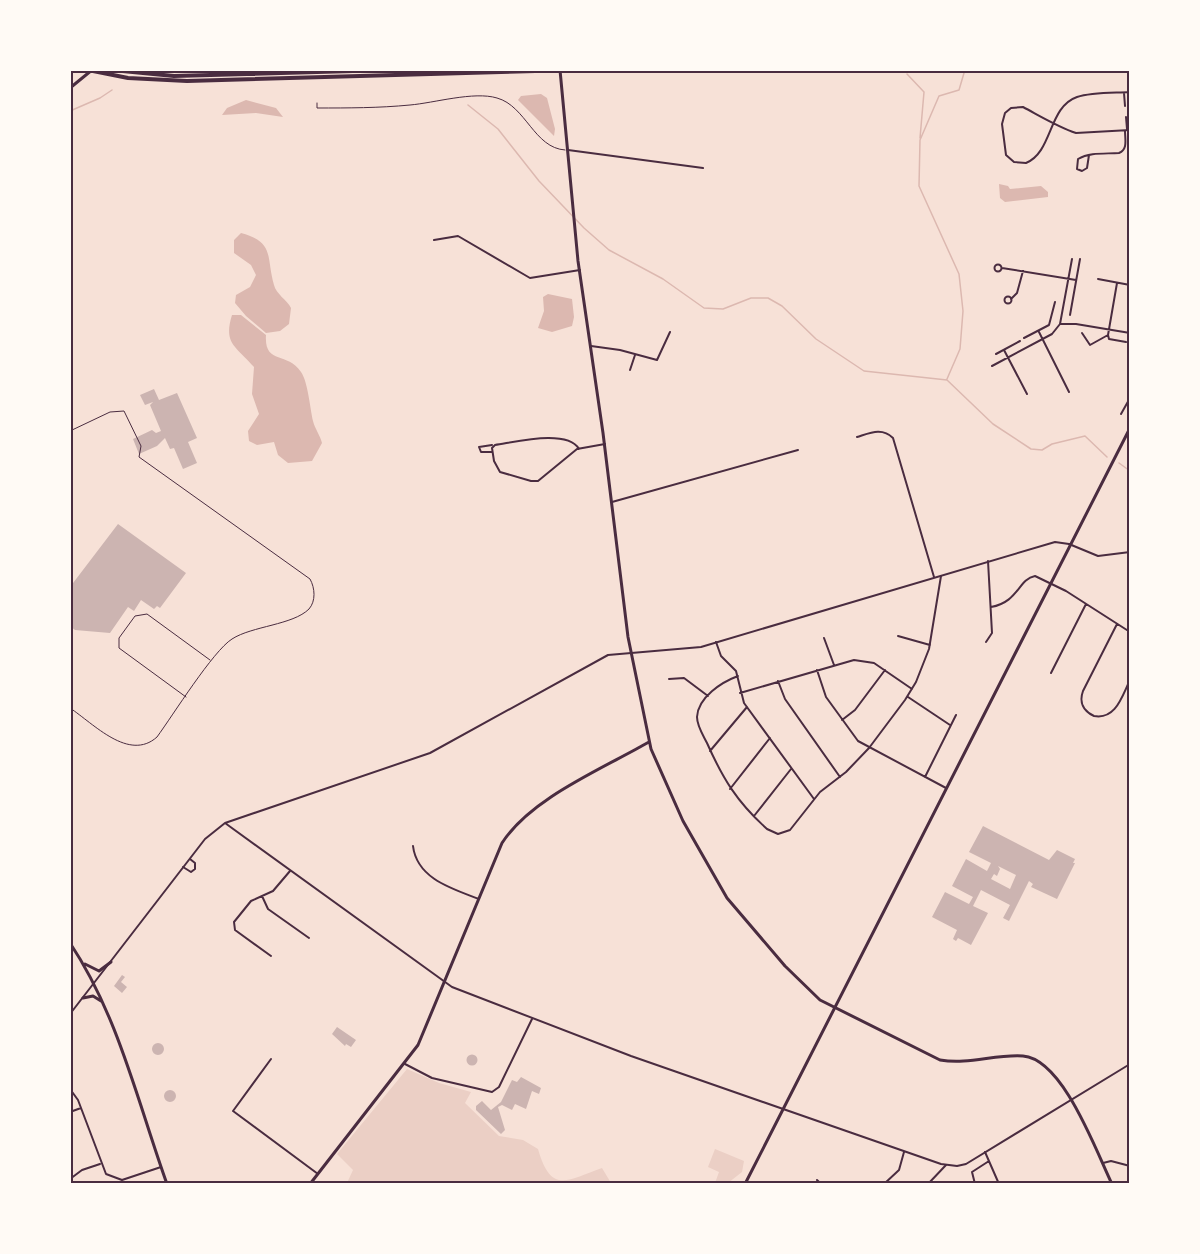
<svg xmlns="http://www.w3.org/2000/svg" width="1200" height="1254" font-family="'Source Sans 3',sans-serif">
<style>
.green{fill:#ebcfc5}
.water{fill:#dcb8b0}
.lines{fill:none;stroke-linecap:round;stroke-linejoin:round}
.stream{stroke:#dcb8b0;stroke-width:1.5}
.building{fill:#ccb4b1;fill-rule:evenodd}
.service{stroke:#4a2c40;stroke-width:1}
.minor{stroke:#4a2c40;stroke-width:2}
.tertiary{stroke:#4a2c40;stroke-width:2}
.secondary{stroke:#4a2c40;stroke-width:3}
.primary{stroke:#4a2c40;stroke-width:3}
.motorway{stroke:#4a2c40;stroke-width:4}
.neatline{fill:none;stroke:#4a2c40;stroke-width:2}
</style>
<rect width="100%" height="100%" fill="#f7e1d7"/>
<path class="green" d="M 407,1069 L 439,1083 L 471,1092 L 465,1103 L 499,1136 L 523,1140 L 538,1149 C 551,1194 566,1181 602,1168 L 611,1183 L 347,1183 L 353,1170 L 337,1154 Z
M 715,1149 L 744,1161 L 742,1172 L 728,1183 L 715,1183 L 719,1172 L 708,1167 Z"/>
<path class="water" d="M 541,94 L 547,98 L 555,129 L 554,136 L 518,100 L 521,96 Z
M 246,100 L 276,108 L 283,117 L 256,113 L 222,115 L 227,108 Z
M 999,184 L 1008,186 L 1010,189 L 1041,186 L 1048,192 L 1048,197 L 1005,202 L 1000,198 Z
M 241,233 C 275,242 266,257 274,285 C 276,294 287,300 291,308 L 289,324 L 280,331 L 266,333 L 246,316 L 235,303 L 236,295 L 250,287 L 256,275 L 251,265 L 234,253 L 234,240 Z
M 548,294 L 572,299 L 574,317 L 572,326 L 552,332 L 538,328 L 544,311 L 543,297 Z
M 232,315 L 241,315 L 266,335 C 264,365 287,351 301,372 C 308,382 310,408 313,421 C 315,429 320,435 322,443 L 312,461 L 288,463 L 278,455 L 274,442 L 257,445 L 249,441 L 248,431 L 259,414 L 252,394 L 254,367 C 236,346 223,344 232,315 Z"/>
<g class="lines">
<path class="stream" d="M 907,74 L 924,92 L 920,138
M 468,105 L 498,129 L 539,181 L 584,228 L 609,250 L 663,279 L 704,308 L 723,309 L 751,298 L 768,298 L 782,306 L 816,339 L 864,371 L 947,380 L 993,424 L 1031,449 L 1042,450 L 1052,444 L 1085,436 L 1107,457
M 70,111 L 100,98 L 112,90
M 947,379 L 960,349 L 963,311 L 959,274 L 919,186 L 920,140 L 939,96 L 959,90 L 964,73
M 1119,463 L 1130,471"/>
</g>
<path class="building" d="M 154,389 L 159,400 L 177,393 L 197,438 L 188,442 L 197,463 L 183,469 L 174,448 L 170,449 L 165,438 L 157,446 L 139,454 L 133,439 L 152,430 L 156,433 L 161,431 L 150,405 L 153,402 L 145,405 L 140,395 Z
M 118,524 L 186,573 L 160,608 L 157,606 L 154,609 L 141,600 L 134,611 L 128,607 L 110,633 L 75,630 L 70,626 L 70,587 Z
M 983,826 L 1049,860 L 1057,850 L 1075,859 L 1073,863 L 1075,863 L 1057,899 L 1031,887 L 1033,884 L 1029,881 L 1009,921 L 1003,918 L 1010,905 L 981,890 L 973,906 L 988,913 L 971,945 L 958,938 L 956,941 L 953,939 L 957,930 L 932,917 L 945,892 L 969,904 L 973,897 L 952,886 L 966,859 L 987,871 L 991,863 L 969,852 ZM 998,866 L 1016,875 L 1010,889 L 991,879 L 994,874 L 997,876 L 1000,869 Z
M 122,975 L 125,977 L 121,982 L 127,987 L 122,993 L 114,986 Z
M 337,1027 L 356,1040 L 351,1047 L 346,1044 L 345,1046 L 332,1034 Z
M152 1049a6 6 0 1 1 12 0a6 6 0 1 1-12 0Z
M466.5 1060a5.5 5.5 0 1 1 11 0a5.5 5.5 0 1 1-11 0Z
M 521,1077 L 541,1088 L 539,1094 L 532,1091 L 526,1109 L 515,1104 L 512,1110 L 502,1105 L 498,1107 L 505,1130 L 501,1134 L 476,1110 L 476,1106 L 482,1101 L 491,1110 L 501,1102 L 512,1080 L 517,1082 Z
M164 1096a6 6 0 1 1 12 0a6 6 0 1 1-12 0Z"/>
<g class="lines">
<path class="service" d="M 317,103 L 317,108 C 348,108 379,108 410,105 C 434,103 474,91 497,98 C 526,106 534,148 565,150
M 70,431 L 110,412 L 124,411 L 141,446 L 139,457 L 310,579 C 315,588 316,601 309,609 C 293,625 252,626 232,639 C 213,651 173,715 157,737 C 129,762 94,724 70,708
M 186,697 L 119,648 L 119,638 L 135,616 L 147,614 L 210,660"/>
<path class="minor" d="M 1130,92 C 1113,93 1092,92 1077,97 C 1048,107 1053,152 1026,163 L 1014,162 L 1006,155 L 1002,124 L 1005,113 L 1011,108 L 1023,107 C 1040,116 1058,127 1076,133 L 1130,130
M 1124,93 L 1125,106
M 1126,117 L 1127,129
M 568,150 L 703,168
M 1089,155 L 1087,168 L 1082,171 L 1077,169 L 1078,159 C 1090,152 1105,154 1119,153 C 1128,149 1125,140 1125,131
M 434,240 L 458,236 L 530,278 L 580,270
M994.5 268a3.5 3.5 0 1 1 7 0a3.5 3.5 0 1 1-7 0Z
M 1002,268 L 1076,280
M 1098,279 L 1130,285
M1004.5 300a3.5 3.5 0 1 1 7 0a3.5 3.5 0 1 1-7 0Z
M 1011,299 L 1017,293 L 1023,271
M 1070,315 L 1080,259
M 1060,324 L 1072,259
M 1039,332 L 1069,392
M 1082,333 L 1090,345 L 1108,335 L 1117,283
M 1108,335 L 1109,339 L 1126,342
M 1024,338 L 1049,325 L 1055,302
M 591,346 L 620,350 L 657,360 L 670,332
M 1004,350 L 1027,394
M 996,354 L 1020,341
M 992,366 L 1052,334 L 1060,324 L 1076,324 L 1130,333
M 630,370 L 635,355
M 1121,414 L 1130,398
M 857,437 C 870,433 882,427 893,438 L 934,577
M 492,445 L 479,447 L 481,452 L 492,452
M 579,449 C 567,429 516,442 495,445 L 492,448 L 494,461 L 500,472 L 531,481 L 538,481 L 577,449 L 605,444
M 612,502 L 798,450
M 1069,544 L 1098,556 L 1130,552
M 991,607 C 1019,602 1018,579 1035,576 L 1066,591 L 1130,632
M 1117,624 L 1083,691 C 1079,702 1083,711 1094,716 C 1116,720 1122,696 1130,680
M 898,636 L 930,645
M 824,638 L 834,665
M 716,642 L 721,656 L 736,671 L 744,703 L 814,799
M 986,642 L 992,633 L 988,561
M 817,670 L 826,697 L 858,741 L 946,788
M 1051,673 L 1086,604
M 738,676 C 722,682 698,697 697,717 C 697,726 703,735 707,743 C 723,779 737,802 767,829 L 778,834 L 790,830 L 820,792 L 846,772 L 869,748 L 905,700 L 916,682 L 929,649 L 941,576
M 669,679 L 684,678 L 708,696
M 778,681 L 785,699 L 840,777
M 740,693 L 854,660 L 874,663 L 912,689
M 908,697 L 950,725
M 842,720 L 855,710 L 885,670
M 710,751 L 747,707
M 925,777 L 956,715
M 730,789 L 770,738
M 754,816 L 791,769
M 413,846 C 417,879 453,889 479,899
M 183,867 L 191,872 L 195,869 L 195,863 L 190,859
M 262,896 L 268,909 L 309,938
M 271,956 L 235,930 L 234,922 L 251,901 L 273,891 L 290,871
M 271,1059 L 233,1111 L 318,1174
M 405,1064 L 432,1078 L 492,1092 L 499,1087 L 532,1019
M 70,1089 L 78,1100 L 106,1174 L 122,1180 L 161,1167
M 70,1112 L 81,1108
M 985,1152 L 999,1184
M 1103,1163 L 1111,1161 L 1130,1166
M 70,1179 L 82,1170 L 100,1164
M 817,1180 L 821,1184
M 884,1184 L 899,1170 L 904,1152
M 928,1184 L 946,1165
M 975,1184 L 972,1172 L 989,1161"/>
<path class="tertiary" d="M 225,823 L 452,987 L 631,1056 L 941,1164 L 957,1166 L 966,1164 L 1130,1064
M 70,1014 L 205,839 L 225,823 L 430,753 L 608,655 L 701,647 L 1055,542 L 1069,544"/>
<path class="secondary" d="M 560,70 L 578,261 L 603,433 L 628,637 L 651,749 L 683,821 L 727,898 L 785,966 L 820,1000 L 940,1060 C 969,1065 995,1054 1023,1056 C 1063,1059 1096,1151 1112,1184
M 70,88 L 92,70
M 310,1184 L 418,1045 L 502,843 C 531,798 602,769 649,742"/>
<path class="primary" d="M 70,943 C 118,1015 138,1103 167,1184
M 85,964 L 99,971 L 111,962
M 83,998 L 93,996 L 101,1001
M 745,1184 L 1130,428"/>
<path class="motorway" d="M 88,70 L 128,78 L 187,81 L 572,70
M 112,70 L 174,76 L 389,70"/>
</g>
<rect width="1200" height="1254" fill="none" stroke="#fffaf5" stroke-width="144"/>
<rect x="72" y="72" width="1056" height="1110" class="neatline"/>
</svg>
